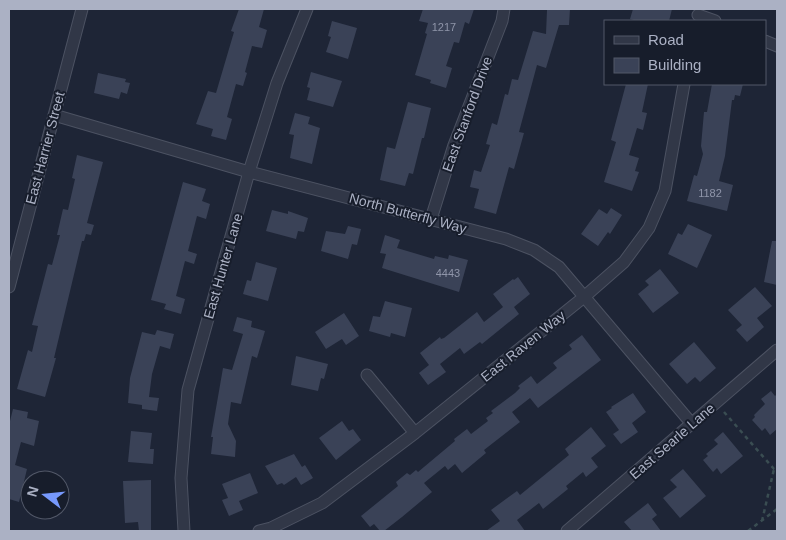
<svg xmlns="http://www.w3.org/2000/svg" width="786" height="540" font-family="Arial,sans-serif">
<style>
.building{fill:#3a4257}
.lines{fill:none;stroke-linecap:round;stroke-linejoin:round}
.minor-casing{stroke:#4c5262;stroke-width:13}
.path{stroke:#3a4d52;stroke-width:2.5;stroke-dasharray:4 4;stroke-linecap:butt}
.minor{stroke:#313747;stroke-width:11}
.labels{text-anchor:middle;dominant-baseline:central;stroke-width:4;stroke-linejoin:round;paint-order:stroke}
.number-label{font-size:11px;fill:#8f95a9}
.street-label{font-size:14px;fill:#abb1c4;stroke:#171d2b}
</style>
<rect width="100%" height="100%" fill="#1e2536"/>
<path class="building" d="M 239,9 L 264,9 L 259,27 L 267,30 L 262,48 L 252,46 L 245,72 L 247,73 L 243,86 L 236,84 L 227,117 L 232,119 L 226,140 L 211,136 L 213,129 L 196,124 L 208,91 L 216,93 L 234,32 L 231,31 Z
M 423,9 L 474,9 L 469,24 L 465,22 L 459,43 L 454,42 L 446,66 L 452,68 L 446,88 L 430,83 L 431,80 L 415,75 L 427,34 L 425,33 L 428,23 L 419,21 Z
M 551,9 L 570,9 L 569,25 L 559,25 L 546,68 L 537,65 L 519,132 L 524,133 L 514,169 L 509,167 L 496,214 L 474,208 L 479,189 L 470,187 L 474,170 L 481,172 L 490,145 L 486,144 L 492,123 L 497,125 L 505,94 L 508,95 L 512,79 L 518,80 L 533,31 L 546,34 L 547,10 Z
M 633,9 L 672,9 L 669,21 L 637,21 L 630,19 Z
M 332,21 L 357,28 L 348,59 L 326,52 L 331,37 L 328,36 Z
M 311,72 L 342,81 L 333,107 L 307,100 L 310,88 L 307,87 Z
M 98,73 L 126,79 L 125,82 L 130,83 L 127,94 L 121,92 L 119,99 L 94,93 Z
M 626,84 L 648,84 L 642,112 L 647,113 L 643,130 L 637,128 L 629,155 L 639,158 L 635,171 L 639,172 L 632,191 L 604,182 L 616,142 L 611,140 Z
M 712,84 L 743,84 L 740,96 L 735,95 L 734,100 L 732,100 L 725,156 L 719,181 L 733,185 L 727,211 L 687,201 L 694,175 L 697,176 L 703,154 L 701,146 L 704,112 L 707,112 Z
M 408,102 L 431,108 L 424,138 L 422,138 L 413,174 L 409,173 L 405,186 L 380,180 L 387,147 L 395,149 Z
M 295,113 L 310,117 L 308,124 L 320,128 L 312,164 L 290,158 L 294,135 L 289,134 Z
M 77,155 L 103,162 L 87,223 L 94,225 L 91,235 L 86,234 L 84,241 L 82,241 L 54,358 L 56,358 L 45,397 L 17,389 L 28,350 L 32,352 L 38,326 L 32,325 L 48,264 L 52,265 L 60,235 L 57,235 L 63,209 L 68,210 L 75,179 L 72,178 Z
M 183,182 L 206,189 L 202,201 L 210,204 L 206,219 L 197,216 L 188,251 L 197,254 L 194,264 L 185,261 L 176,296 L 185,299 L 181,314 L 164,309 L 166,304 L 151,300 Z
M 611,208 L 622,215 L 610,234 L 608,232 L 598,246 L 581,234 L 599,209 L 607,214 Z
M 272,210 L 288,214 L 288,211 L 308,218 L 304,232 L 298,231 L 296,239 L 266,231 Z
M 688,224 L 712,235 L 697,268 L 668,254 L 678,233 L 682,235 Z
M 348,226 L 361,229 L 357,245 L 352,244 L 348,259 L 321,251 L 326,231 L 345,234 Z
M 385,235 L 400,240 L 397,248 L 434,259 L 435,256 L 448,259 L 449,255 L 468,260 L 459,292 L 382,268 L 386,254 L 380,253 Z
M 772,241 L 777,241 L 777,285 L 764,282 Z
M 256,262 L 277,268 L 268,301 L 243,294 L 247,280 L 251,281 Z
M 660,269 L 679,293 L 653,313 L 638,294 L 649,285 L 645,281 Z
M 518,277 L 530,294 L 514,307 L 519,314 L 482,344 L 480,342 L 464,354 L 460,348 L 440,364 L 446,372 L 428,385 L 419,373 L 429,365 L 420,353 L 440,337 L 441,339 L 444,338 L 477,312 L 484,322 L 503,307 L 493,294 L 513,279 L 514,280 Z
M 755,287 L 772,306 L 757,318 L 764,327 L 747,342 L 736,330 L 742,325 L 728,310 Z
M 385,301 L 412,308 L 405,337 L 391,333 L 390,337 L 369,331 L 373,316 L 380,317 Z
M 344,313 L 359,336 L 346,345 L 342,339 L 326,349 L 315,332 Z
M 237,317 L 252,321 L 251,327 L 265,331 L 257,358 L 252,356 L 241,404 L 231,402 L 228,424 L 236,441 L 235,457 L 211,454 L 213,437 L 211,437 L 223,368 L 232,370 L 243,334 L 233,331 Z
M 157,330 L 174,334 L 170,349 L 160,346 L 152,374 L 149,397 L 159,398 L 157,411 L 142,409 L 142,405 L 128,403 L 130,378 L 142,332 L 155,335 Z
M 582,335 L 601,360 L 538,408 L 530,398 L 512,412 L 520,422 L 484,450 L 486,453 L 462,473 L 455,464 L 448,470 L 445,466 L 424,483 L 432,492 L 402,517 L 384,531 L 380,531 L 374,524 L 370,527 L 361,516 L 398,486 L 396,482 L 407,473 L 410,475 L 416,470 L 418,472 L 455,441 L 454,439 L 467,429 L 471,434 L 488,421 L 486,418 L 493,413 L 491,411 L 515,393 L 520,388 L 518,386 L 531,376 L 537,384 L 557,368 L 553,363 L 572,349 L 569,345 Z
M 694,342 L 716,368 L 700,382 L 695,377 L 687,384 L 669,364 Z
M 296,356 L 328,364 L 324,379 L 321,378 L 318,391 L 291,385 Z
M 771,391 L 775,396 L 777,394 L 777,429 L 770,435 L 765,428 L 762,431 L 752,420 L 755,417 L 754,415 L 765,404 L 761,399 Z
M 633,393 L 646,412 L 632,423 L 638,432 L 621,444 L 613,434 L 619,430 L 606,412 L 612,408 L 611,407 Z
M 13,409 L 28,412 L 27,418 L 39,421 L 34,446 L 21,442 L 15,465 L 27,469 L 19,502 L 9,499 L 9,425 Z
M 342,421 L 349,431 L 353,429 L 361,440 L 336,460 L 319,438 Z
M 591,427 L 606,446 L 591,458 L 598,467 L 586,477 L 583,472 L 566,486 L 568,489 L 543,509 L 539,503 L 517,520 L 525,531 L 486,531 L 500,521 L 491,510 L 517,491 L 520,495 L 569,455 L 565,449 Z
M 131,431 L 152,433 L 150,449 L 154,449 L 153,464 L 128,462 Z
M 723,432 L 743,456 L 721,474 L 717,468 L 713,472 L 703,460 L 708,456 L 706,454 L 718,444 L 714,440 Z
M 294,454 L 302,467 L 305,465 L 313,478 L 301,485 L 296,477 L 284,485 L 282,483 L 277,485 L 265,466 Z
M 683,469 L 706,496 L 680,518 L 663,498 L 677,487 L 670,480 Z
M 250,473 L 258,493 L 239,501 L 243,510 L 229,516 L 222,500 L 228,498 L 222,484 Z
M 151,480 L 151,531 L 139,531 L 138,522 L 125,523 L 123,481 Z
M 648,503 L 657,515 L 652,519 L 661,531 L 632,531 L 624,522 Z"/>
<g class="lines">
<defs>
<path id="minor" d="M 698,15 L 715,21
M 765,41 L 777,46
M 54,115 L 249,172 L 506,239 L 534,250 L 559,267 L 692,424
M 431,219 L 454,145 L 502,21 L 504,9
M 9,287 L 82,9
M 367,375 L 415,433
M 184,531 L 181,478 L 188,390 L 249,172 L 277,83 L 307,9
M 259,531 L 271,528 L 322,503 L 415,433 L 584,297 L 624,262 L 649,228 L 665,191 L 684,84
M 567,531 L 777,350"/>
</defs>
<use href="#minor" class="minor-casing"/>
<path class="path" d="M 724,412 L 774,469 L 777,469
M 762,521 L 774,469
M 748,531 L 777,509"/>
<use href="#minor" class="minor"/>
</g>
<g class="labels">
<g class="number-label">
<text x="444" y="27">1217</text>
<text x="710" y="193">1182</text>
<text x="448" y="273">4443</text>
</g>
<g class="street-label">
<text transform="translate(467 114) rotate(-70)">East Stanford Drive</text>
<text transform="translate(45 148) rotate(-75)">East Harrier Street</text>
<text transform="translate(408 213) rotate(15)">North Butterfly Way</text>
<text transform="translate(223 266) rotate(-74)">East Hunter Lane</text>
<text transform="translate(523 346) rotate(-39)">East Raven Way</text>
<text transform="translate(672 441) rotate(-41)">East Searle Lane</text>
</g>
</g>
<rect width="786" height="540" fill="none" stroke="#abb1c4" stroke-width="20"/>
<rect x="604" y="20" width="162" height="65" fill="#171d2b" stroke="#525868"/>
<rect x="614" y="36" width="25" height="8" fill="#313747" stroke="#525868"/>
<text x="648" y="45" font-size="15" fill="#abb1c4">Road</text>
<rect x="614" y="58" width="25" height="15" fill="#3a4257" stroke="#525868"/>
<text x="648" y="70" font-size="15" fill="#abb1c4">Building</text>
<g transform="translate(45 495) rotate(286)"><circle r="24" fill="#171d2b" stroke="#525868"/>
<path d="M0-4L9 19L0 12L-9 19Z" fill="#7799fd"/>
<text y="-8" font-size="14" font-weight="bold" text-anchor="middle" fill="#abb1c4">N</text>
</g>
</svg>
